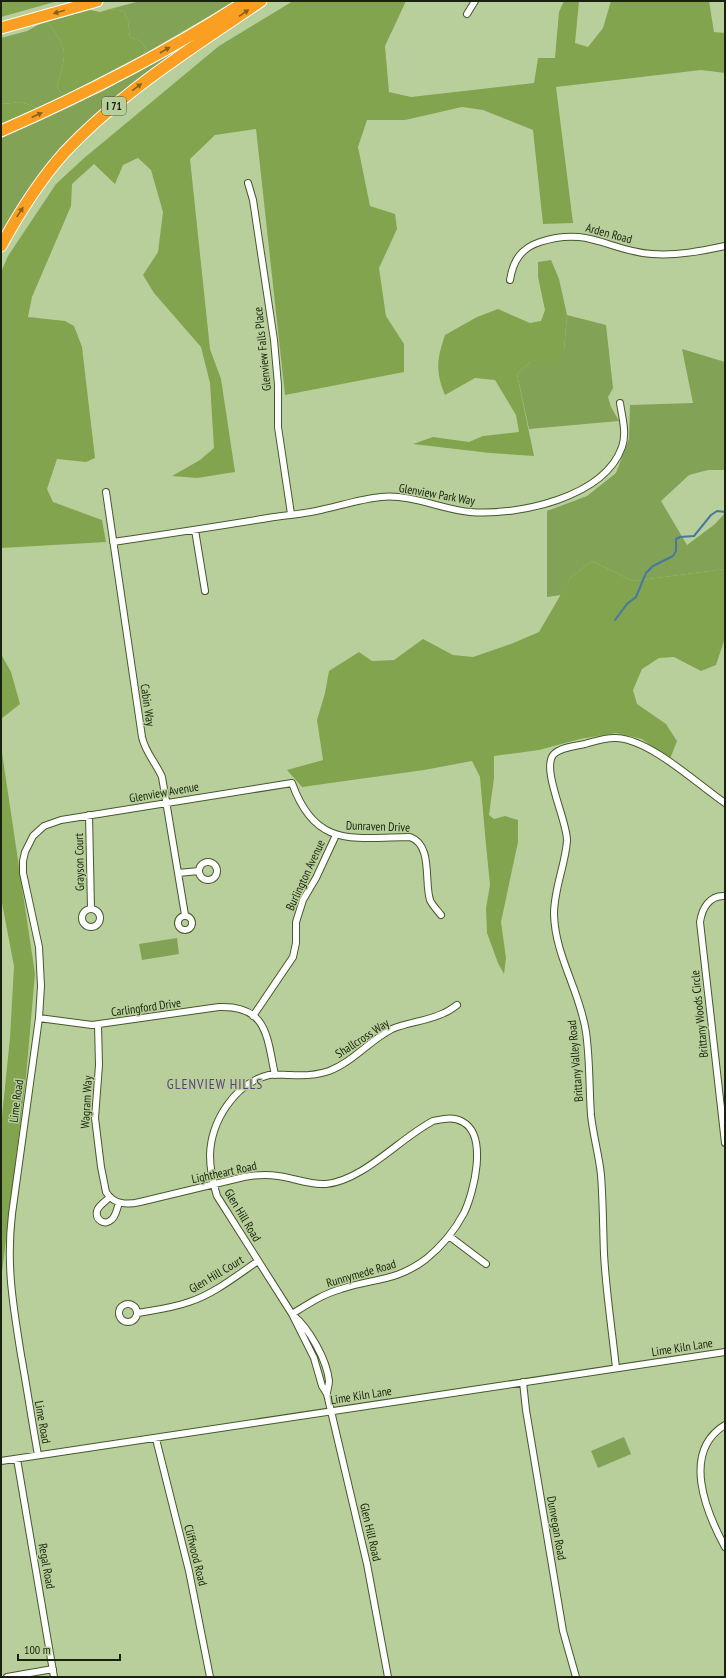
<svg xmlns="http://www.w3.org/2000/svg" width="726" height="1678" font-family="'PT Sans Narrow',sans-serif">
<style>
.green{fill:#82a255}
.forest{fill:#82a44f}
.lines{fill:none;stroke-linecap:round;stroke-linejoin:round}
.stream{stroke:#447aa1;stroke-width:2}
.minor-casing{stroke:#46592b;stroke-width:8}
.motorway-casing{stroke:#fff;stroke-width:13}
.minor{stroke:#fff;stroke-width:6}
.motorway{stroke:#fa9f21;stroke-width:11}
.oneway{fill:#8a6018}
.labels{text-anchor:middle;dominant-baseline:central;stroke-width:3;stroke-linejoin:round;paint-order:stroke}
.shield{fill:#b8cf9b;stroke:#495638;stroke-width:1}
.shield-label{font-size:11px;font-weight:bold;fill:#19220e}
.street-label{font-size:12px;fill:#19220e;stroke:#b8cf9b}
.quarter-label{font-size:14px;letter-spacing:1px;fill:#5d3e78;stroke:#b8cf9b}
</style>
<rect width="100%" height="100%" fill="#b8cf9b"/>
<path class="green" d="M 140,1 L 235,1 L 144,54 L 146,48 L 140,41 L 130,37 L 128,21 L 124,11 L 110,9 Z
M 47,22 C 70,50 66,53 57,86 L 59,90 L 65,95 L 37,108 L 21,102 L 1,104 L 1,38 L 27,31 L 38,25 Z
M 191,42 C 133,84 75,125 33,183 C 21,199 11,217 1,235 L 1,138 L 103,91 Z
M 567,315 L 606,325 L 613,388 L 608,397 L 611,407 L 619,421 L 529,429 L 517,374 L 530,362 L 564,350 Z
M 682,349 L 725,362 L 725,470 L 708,470 L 689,475 L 661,501 L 687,545 L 715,524 L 725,513 L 725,569 L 633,581 L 592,561 L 571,577 L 561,595 L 547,597 L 547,511 L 587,496 L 616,473 L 629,439 L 630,405 L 693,403 Z
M 177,938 L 179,954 L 142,960 L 139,944 Z
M 624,1437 L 631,1454 L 598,1468 L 591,1451 Z"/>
<path class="forest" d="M 1,1 L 58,1 L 1,17 Z
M 293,1 L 406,1 L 385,46 L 389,92 L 411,97 L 534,83 L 538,58 L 555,58 L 559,12 L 564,1 L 579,1 L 575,43 L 588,47 L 603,28 L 611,1 L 709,1 L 714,32 L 725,33 L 725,73 L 701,70 L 556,87 L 573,223 L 543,224 L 533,130 L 483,110 L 462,107 L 405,120 L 367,120 L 358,147 L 370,206 L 395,214 L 397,229 L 379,268 L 386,316 L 404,344 L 404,372 L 285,395 L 256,129 L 215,135 L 190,159 L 210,349 L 221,379 L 235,472 L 197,478 L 172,476 L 200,460 L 214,448 L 210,383 L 201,347 L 154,293 L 143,275 L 158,252 L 163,212 L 151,170 L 138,158 L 123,165 L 115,184 L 94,164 L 72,184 L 71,206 L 32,297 L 28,317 L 65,321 L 74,326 L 82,347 L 95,458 L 86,462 L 57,459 L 47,489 L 53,502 L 102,520 L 106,542 L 1,548 L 1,272 L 8,256 L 56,184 L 83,159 L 219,46 Z
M 110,9 L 124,11 L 128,21 L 130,37 L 140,41 L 146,48 L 144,54 L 65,95 L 59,90 L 57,86 C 66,53 70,50 47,22 L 90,10 L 100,12 Z
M 21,102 L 37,108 L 1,124 L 1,104 Z
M 551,260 L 559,279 L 567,315 L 564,350 L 555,364 L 530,362 L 517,374 L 534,456 L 490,453 L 413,444 L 433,437 L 469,442 L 483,436 L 519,432 L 516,415 L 495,380 L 475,378 L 445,395 C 435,371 437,359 445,335 L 477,317 L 498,309 L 530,323 L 541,321 L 545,310 L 538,277 L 538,262 Z
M 592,561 L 633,581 L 725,569 L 725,638 L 716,665 L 701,671 L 674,657 L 659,658 L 642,669 L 633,690 L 637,704 L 666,724 L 677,741 L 670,759 L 642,739 L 616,733 L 580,739 L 539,750 L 494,756 L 494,778 L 489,815 L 494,819 L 505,816 L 518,820 L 518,842 L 501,922 L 506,958 L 504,974 L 498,963 L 487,933 L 486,908 L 490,885 L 486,845 L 480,777 L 472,761 L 424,770 L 302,787 L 287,770 L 323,760 L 317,720 L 325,693 L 329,671 L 359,652 L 372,661 L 394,660 L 423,639 L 453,655 L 473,657 L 511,644 L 539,632 L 571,577 Z
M 1,654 L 11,672 L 20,704 L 1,719 Z
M 1,746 L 35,974 L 26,1077 L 1,1280 L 1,1126 L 10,1038 L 14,966 L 1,898 Z"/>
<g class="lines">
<path class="stream" d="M 615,620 L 627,604 L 636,597 L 646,573 L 653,566 L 673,556 L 676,551 L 676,539 L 680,537 L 694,536 L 711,515 L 717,511 L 725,512"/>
<defs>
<path id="minor" d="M 467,14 L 475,1
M 248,183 L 253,200 L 274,340 L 278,385 L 278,427 L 291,514
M 510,280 C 513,261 521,248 540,242 C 589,226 608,251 652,254 C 677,256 701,251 725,246
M 106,492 L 142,737 C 145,752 156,763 162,777 L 185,915
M 195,530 L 205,591
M 113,542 C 167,534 220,526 274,517 C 288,515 302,514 316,511 C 337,507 359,499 381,497 C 412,494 440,509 470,512 C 517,516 604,498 622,447 C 627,433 622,417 620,403
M 89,815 L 91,909
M199 871a9 9 0 1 1 18 0a9 9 0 1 1-18 0Z
M 178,873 L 199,871
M 725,896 C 709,895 702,909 700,922 L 725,1143
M82 918a9 9 0 1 1 18 0a9 9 0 1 1-18 0Z
M178 923a7 7 0 1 1 14 0a7 7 0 1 1-14 0Z
M 253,1016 L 293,957 L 296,943 L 296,922 L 303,900 L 316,878 L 336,835
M 39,1018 L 92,1025 L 219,1007 C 268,1005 267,1038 275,1075
M 98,1025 L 99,1065 L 95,1118 L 101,1167 L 106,1192 C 114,1205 127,1205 140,1202 L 244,1177 C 255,1175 267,1174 278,1176 C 294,1178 309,1185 326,1184 C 364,1180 400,1138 433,1121 C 443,1119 453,1116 463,1122 C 488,1136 474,1192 464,1213 C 455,1230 442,1246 426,1259 C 396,1282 373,1278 341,1289 C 323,1294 308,1304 292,1314
M 110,1197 C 106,1201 98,1206 97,1211 C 95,1220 105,1226 111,1220 C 116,1217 117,1208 119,1203
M 449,1236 L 486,1264
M119 1313a9 9 0 1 1 18 0a9 9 0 1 1-18 0Z
M 138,1313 C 155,1310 172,1308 189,1302 C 214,1294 236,1276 258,1261
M 293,1315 C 309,1328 327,1360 329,1381 C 329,1385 327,1390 327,1394
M 616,1368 C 612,1330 606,1292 604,1254 C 603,1228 603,1201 601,1175 C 599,1155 593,1135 591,1115 C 589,1087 590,1060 586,1032 C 580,991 555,956 554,914 C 554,889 565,866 567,841 C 568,822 540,768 554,754 C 561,747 576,746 585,744 C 596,741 606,737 617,738 C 651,740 697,784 725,803
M 523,1382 L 526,1410 L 563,1631 L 576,1677
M 725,1425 C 681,1452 706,1512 725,1547
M 156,1439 L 189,1571 L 210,1677
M 38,1455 C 32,1422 27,1388 21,1355 C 13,1305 6,1265 12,1214 L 39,1018 L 41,986 L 39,947 L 23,873 L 23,861 L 25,852 L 33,836 L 44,826 L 61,820 L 292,783 C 315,848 352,838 410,837 C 433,845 424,881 430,900 C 432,905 438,911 441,915
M 17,1459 L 54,1677
M 1,1461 L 725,1352
M 7,1677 L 53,1669
M 388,1677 L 367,1564 L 327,1394 L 322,1386 L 314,1358 L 292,1314 L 217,1196 C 213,1183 210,1169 210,1155 C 211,1121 235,1083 269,1075 C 276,1074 284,1075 290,1075 C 304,1076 317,1075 329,1071 C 353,1062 370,1040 392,1029 C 409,1022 428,1021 444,1013 C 449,1011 453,1008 457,1005"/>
<path id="motorway" d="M 1,28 L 97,1
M 1,131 C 86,94 168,52 246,1
M 1,246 C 19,213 39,181 64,153 C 121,92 193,47 261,1"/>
</defs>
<use href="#minor" class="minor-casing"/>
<use href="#motorway" class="motorway-casing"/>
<use href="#minor" class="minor"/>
<use href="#motorway" class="motorway"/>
</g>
<defs><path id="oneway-solid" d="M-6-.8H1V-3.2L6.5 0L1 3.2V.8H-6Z"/></defs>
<g class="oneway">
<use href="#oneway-solid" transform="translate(59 12) rotate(164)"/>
<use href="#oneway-solid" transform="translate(244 13) rotate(-34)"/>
<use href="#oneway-solid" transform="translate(165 50) rotate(-30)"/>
<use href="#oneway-solid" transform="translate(137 87) rotate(-36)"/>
<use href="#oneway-solid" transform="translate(37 115) rotate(-25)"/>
<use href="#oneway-solid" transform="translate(20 212) rotate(-57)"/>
</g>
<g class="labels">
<rect class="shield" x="102" y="97" width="24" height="18" rx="3"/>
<g class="shield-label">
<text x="114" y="106">I 71</text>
</g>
<g class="street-label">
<text transform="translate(609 233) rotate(15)">Arden Road</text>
<text transform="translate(262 349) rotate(-96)">Glenview Falls Place</text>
<text transform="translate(437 494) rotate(10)">Glenview Park Way</text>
<text transform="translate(148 705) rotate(82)">Cabin Way</text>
<text transform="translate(164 792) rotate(-10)">Glenview Avenue</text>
<text transform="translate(378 826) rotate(2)">Dunraven Drive</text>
<text transform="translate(79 862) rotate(-91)">Grayson Court</text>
<text transform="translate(305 875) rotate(-65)">Burlington Avenue</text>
<text transform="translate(146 1007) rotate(-8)">Carlingford Drive</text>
<text transform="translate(699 1014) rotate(-96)">Brittany Woods Circle</text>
<text transform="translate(362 1038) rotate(-33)">Shallcross Way</text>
<text transform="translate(575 1061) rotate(-95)">Brittany Valley Road</text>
<text transform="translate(16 1101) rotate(-82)">Lime Road</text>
<text transform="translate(86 1102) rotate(-87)">Wagram Way</text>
<text transform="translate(224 1172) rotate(-12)">Lightheart Road</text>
<text transform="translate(243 1215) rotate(59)">Glen Hill Road</text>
<text transform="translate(361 1273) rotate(-16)">Runnymede Road</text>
<text transform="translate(216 1274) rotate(-31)">Glen Hill Court</text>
<text transform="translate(682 1347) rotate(-9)">Lime Kiln Lane</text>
<text transform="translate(361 1395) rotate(-9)">Lime Kiln Lane</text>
<text transform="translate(43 1422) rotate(80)">Lime Road</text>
<text transform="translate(557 1528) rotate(80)">Dunvegan Road</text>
<text transform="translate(371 1532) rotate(77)">Glen Hill Road</text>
<text transform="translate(196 1555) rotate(76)">Cliffwood Road</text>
<text transform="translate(47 1566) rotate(80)">Regal Road</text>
</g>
<g class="quarter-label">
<text x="215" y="1084">GLENVIEW HILLS</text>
</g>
</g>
<rect width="726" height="1678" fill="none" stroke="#19220e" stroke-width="4"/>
<path d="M18 1654v6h102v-6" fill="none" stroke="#19220e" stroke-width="2"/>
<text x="24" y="1654" font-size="12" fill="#19220e" stroke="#b8cf9b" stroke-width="3" paint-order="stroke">100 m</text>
</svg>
